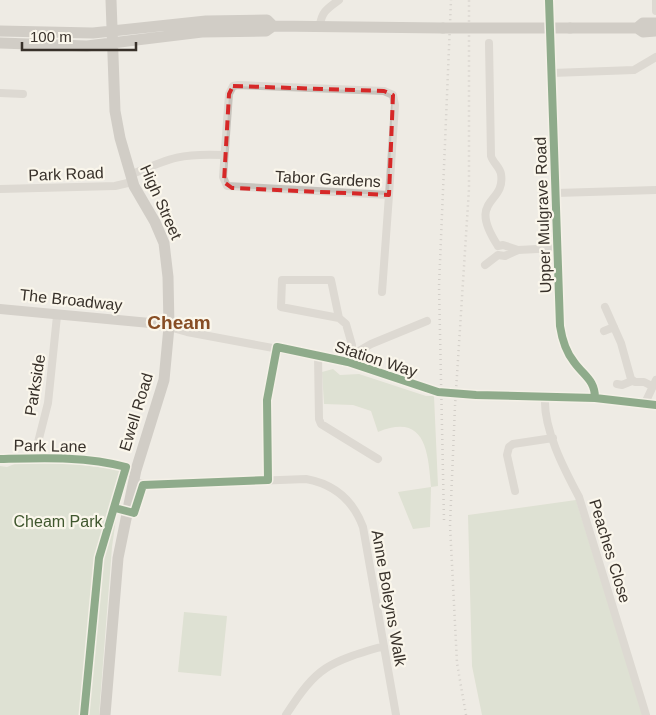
<svg xmlns="http://www.w3.org/2000/svg" width="656" height="715" font-family="Arial,sans-serif">
<style>
.green{fill:#cbd4be}
.lines{fill:none;stroke-linecap:round;stroke-linejoin:round}
.minor-tunnel{stroke:#cac6bf;stroke-width:8;stroke-dasharray:8 4;stroke-linecap:butt}
.minor{stroke:#c7c3bc;stroke-width:8}
.major{stroke:#b6b1ab;stroke-width:10}
.highway{stroke:#ada9a3;stroke-width:11}
.rail{stroke:#afaba6;stroke-width:2.5;stroke-dasharray:1 4;stroke-linecap:butt}
.highway-bridge{stroke:#ada9a3;stroke-width:11}
.cycleway-casing{stroke:#faf6eb;stroke-width:11}
.cycleway{stroke:#1b5e20;stroke-width:8}
.marked{fill:none;stroke:#d62828;stroke-width:4;stroke-dasharray:10 6;stroke-linejoin:round}
.labels{text-anchor:middle;dominant-baseline:central;stroke-width:4.5;stroke-linejoin:round;paint-order:stroke}
.street-label{font-size:16px;fill:#38312a;stroke:#faf6eb}
.park-label{font-size:16px;fill:#40572e;stroke:#faf6eb}
.quarter-label{font-size:19px;font-weight:bold;fill:#874d24;stroke:#faf6eb}
</style>
<rect width="100%" height="100%" fill="#eeebe4"/>
<path class="green" d="M 333,369 L 340,375 L 359,374 L 426,396 L 434,396 L 438,486 L 431,487 L 430,527 L 413,529 L 398,492 L 431,487 C 428,450 425,413 378,432 L 371,411 L 353,405 L 324,404 L 322,372 Z
M 57,462 L 123,470 L 112,547 L 99,715 L 0,715 L 0,466 L 7,467 L 17,463 Z
M 576,500 L 643,715 L 482,715 L 472,666 L 468,515 Z
M 184,612 L 227,616 L 221,676 L 178,672 Z"/>
<g class="lines">
<path class="minor-tunnel" d="M 438,392 L 463,395"/>
<path class="minor" d="M 549,0 L 560,326 C 562,339 566,352 574,362 C 584,376 595,380 595,398
M 656,0 L 656,11
M 320,26 C 321,12 328,8 339,0
M 489,43 L 491,156 C 493,163 500,167 501,174 C 506,205 466,197 498,246
M 552,73 L 634,70 L 656,57
M 238,85 L 384,91 L 393,95 L 395,105 L 389,195 L 227,186 L 223,177 L 229,94 L 233,86 Z
M 0,93 L 23,94
M 130,175 C 170,158 180,153 224,155
M 0,189 L 115,186 L 132,182
M 556,193 L 656,190
M 498,246 L 503,245 L 518,250
M 485,265 L 498,255 L 505,256 L 518,250 L 557,248
M 382,292 L 389,195
M 605,307 L 621,343 L 631,379 L 635,382 L 644,382 L 652,386
M 339,318 L 281,307 L 282,280 L 331,280 L 339,318 L 346,324 L 352,345 L 352,355 L 348,362
M 169,327 L 187,332 L 348,362 L 438,392
M 604,331 L 614,327
M 318,355 L 319,419 L 321,424 L 378,459
M 352,355 L 371,344 L 427,321
M 617,384 L 622,385 L 632,381
M 463,395 L 595,398 L 656,405
M 545,396 C 543,429 564,469 579,497 L 646,715
M 645,403 L 656,380
M 34,458 L 48,403 L 57,316
M 0,459 L 34,458 L 99,461
M 268,480 L 267,400 L 277,347
M 133,482 L 150,485 L 306,479 C 334,484 353,500 363,527 L 396,715
M 515,491 L 507,455 L 509,447 L 513,444 L 553,438
M 286,715 C 317,666 329,662 384,646"/>
<path class="major" d="M 0,309 L 150,323 L 169,327"/>
<path class="highway" d="M 570,28 L 637,28 L 643,32 L 656,31
M 637,28 L 643,23 L 656,23
M 0,31 L 93,33 L 206,21 L 267,20 L 273,26
M 0,43 L 87,46 L 202,32 L 266,31 L 273,26 L 443,28
M 105,715 L 118,558 L 136,470 L 164,380 L 169,327 L 168,277 L 164,243 L 155,222 L 134,186 L 120,138 L 115,111 L 111,0"/>
<path class="rail" d="M 444,520 L 439,286 L 451,0
M 466,715 L 457,663 L 450,525 L 455,406 L 469,189 L 469,0"/>
<path class="highway-bridge" d="M 443,28 L 570,28"/>
<defs>
<path id="cycleway" d="M 549,0 L 560,326 C 562,339 566,352 574,362 C 584,376 595,380 595,398
M 0,459 C 42,458 85,456 126,467 L 99,558 L 84,715
M 115,508 L 134,513 L 143,485 L 268,480 L 267,400 L 277,347 L 348,362 L 438,392 L 476,395 L 595,398 L 656,405"/>
</defs>
<use href="#cycleway" class="cycleway-casing"/>
<use href="#cycleway" class="cycleway"/>
</g>
<path d="M0 0H656V715H0ZM 233,86 L 384,91 L 393,95 L 389,195 L 232,188 L 224,182 L 229,94 Z" fill="#eeebe4" fill-opacity=".55" fill-rule="evenodd"/>
<path class="marked" d="M 233,86 L 384,91 L 393,95 L 389,195 L 232,188 L 224,182 L 229,94 Z"/>
<g class="labels">
<g class="street-label">
<text transform="translate(66 174) rotate(-2)">Park Road</text>
<text transform="translate(328 179) rotate(3)">Tabor Gardens</text>
<text transform="translate(161 202) rotate(66)">High Street</text>
<text transform="translate(543 215) rotate(-92)">Upper Mulgrave Road</text>
<text transform="translate(71 300) rotate(6)">The Broadway</text>
<text transform="translate(376 359) rotate(18)">Station Way</text>
<text transform="translate(35 385) rotate(-81)">Parkside</text>
<text transform="translate(136 412) rotate(-73)">Ewell Road</text>
<text transform="translate(50 446) rotate(1)">Park Lane</text>
<text transform="translate(610 551) rotate(73)">Peaches Close</text>
<text transform="translate(389 598) rotate(80)">Anne Boleyns Walk</text>
</g>
<g class="park-label">
<text x="58" y="521">Cheam Park</text>
</g>
<g class="quarter-label">
<text x="179" y="322">Cheam</text>
</g>
</g>
<path d="M22 42v8h114v-8" fill="none" stroke="#38312a" stroke-width="2.5"/>
<text x="30" y="42" font-size="15" fill="#38312a" stroke="#faf6eb" stroke-width="4" paint-order="stroke">100 m</text>
</svg>
